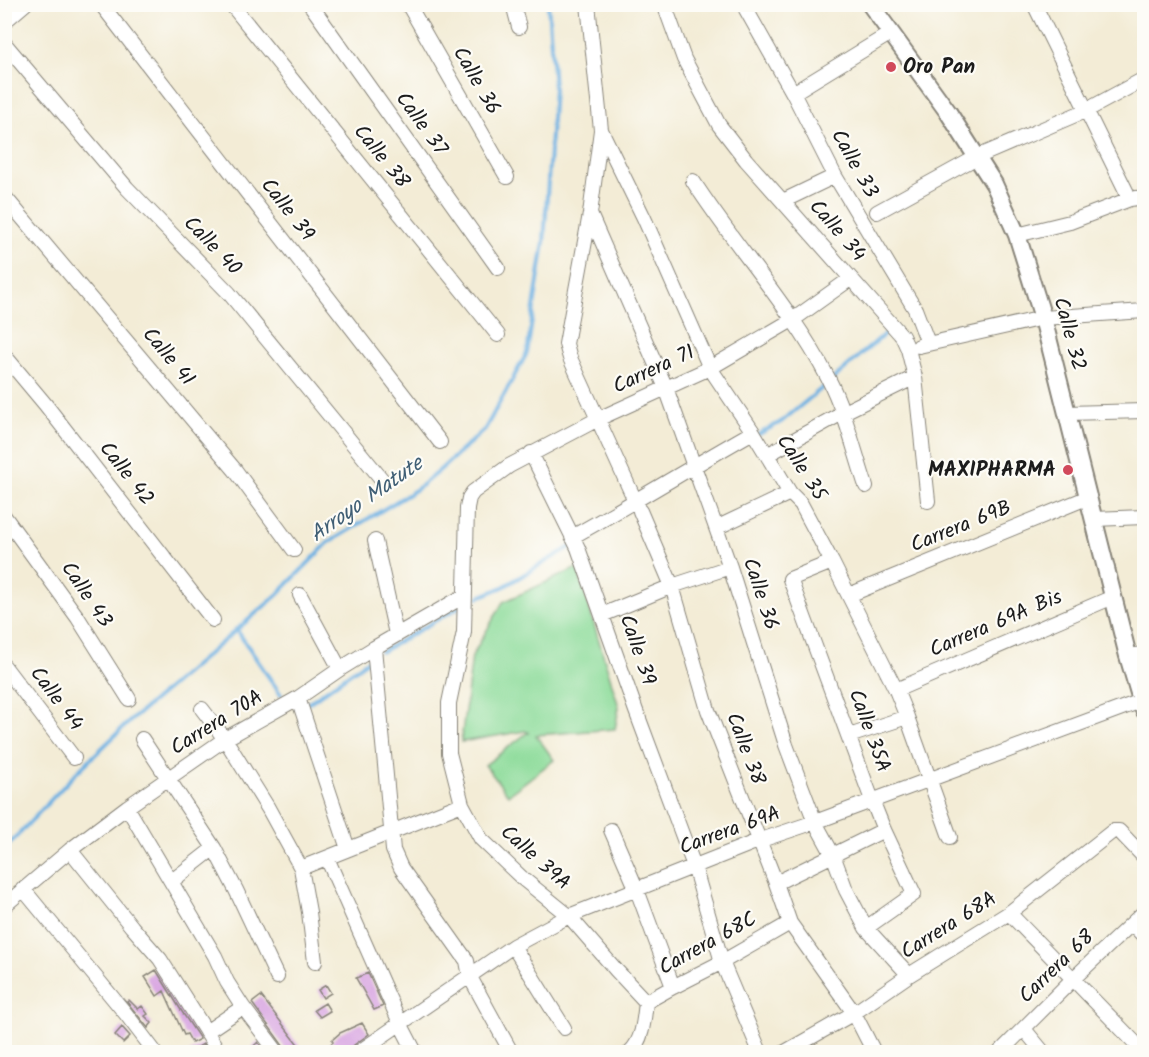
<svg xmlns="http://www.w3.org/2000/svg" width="1149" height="1057" font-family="Kalam,sans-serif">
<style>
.green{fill:#8cdb9a;stroke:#547c5b;stroke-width:1.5}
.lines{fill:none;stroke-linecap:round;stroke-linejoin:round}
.stream{stroke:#6cb0e2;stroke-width:4}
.building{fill:#d7a2e1}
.minor-casing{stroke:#888479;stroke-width:16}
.tertiary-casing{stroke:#888479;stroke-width:20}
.minor{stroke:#fff;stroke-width:14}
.tertiary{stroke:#fff;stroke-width:16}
.poi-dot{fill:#d1495b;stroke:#fdfcf7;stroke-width:2}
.labels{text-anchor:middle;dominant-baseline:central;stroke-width:4.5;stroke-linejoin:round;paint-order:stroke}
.poi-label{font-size:21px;font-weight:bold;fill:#1c1c1c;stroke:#fdfcf7;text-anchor:start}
.street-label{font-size:21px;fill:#1c1c1c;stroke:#fdfcf7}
.water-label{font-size:22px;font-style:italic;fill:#405f75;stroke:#fdfcf7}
</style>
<rect width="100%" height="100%" fill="#fdfcf7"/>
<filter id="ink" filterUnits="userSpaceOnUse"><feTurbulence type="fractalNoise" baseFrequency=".0167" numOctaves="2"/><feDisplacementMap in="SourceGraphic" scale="12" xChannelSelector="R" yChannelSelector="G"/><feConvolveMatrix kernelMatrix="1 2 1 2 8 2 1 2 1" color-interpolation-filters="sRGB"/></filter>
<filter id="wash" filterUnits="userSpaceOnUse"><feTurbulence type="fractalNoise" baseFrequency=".008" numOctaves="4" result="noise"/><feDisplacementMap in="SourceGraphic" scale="24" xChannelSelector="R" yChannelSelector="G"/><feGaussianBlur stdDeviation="1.35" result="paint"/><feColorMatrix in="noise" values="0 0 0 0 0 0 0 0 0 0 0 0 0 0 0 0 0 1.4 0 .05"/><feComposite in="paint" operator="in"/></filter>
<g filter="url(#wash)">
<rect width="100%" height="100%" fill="#f3ecd6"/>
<path class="green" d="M 577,568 L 619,707 L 615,729 L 536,735 L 554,760 L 508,795 L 485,765 L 527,733 L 530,733 L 525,731 L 461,742 L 472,656 L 503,602 Z"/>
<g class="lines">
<path class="stream" d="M 833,379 L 887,332
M 759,434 L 781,422 L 827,384
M 579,542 L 605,526
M 479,597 L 503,587 L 572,546
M 236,629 L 281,695
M 381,652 L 461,606
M 307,704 L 367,661
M 4,850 L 75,774 L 129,722 L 275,597 L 328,543 L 417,489 L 441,469 L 485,429 L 527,353 L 544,242 L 554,88 L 548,4"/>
</g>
<g id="blocks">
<path class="building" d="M 156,970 L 184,1015 L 200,1039 L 192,1043 L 187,1034 L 184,1035 L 164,991 L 157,996 L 145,977 Z
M 368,973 L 383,1006 L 374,1010 L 356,978 Z
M 326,985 L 331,993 L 323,998 L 318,990 Z
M 261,996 L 300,1047 L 293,1053 L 286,1053 L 284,1047 L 252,1003 Z
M 129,1000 L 138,1009 L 142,1006 L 148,1014 L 145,1016 L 152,1023 L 148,1028 L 127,1002 Z
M 325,1003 L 330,1011 L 320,1017 L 314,1010 Z
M 362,1023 L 369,1034 L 354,1045 L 348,1053 L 320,1053 L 333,1042 L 332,1040 L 340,1033 Z
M 122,1027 L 130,1036 L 123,1043 L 115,1035 Z
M 258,1042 L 266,1053 L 246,1053 Z
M 203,1044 L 209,1053 L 188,1053 Z"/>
</g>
</g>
<g filter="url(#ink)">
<use href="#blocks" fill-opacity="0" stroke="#888479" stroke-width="1.5"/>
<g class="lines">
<defs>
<path id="minor" d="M 101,4 L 440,442
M 231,4 L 498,335
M 310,4 L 498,268
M 408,4 L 507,177
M 513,4 L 519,27
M 588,4 L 601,130 L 590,214 L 566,344 L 570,358 L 637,505
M 664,4 L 684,59 L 719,125 L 746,160 L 902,336 L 908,349 L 915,377 L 928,501
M 743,4 L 793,93 L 835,176 L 915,309 L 928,343
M 1034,4 L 1130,199
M 4,22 L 25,4
M 4,43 L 127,188 L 229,293 L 384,482
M 793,93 L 891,33
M 601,130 L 644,218 L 710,368 L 753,432 L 790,493 L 801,504 L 832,562 L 896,690 L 907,717 L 950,837
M 693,181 C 736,248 791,307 828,378 C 845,411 854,450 866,486
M 4,196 L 235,470 L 294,550
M 783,201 L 835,176
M 877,212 L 977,157 L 1087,110 L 1144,79
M 590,214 L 666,388 L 730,567 L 786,745 L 815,822 L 833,855 L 846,890 L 866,928 L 909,975
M 1017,235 L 1070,222 L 1130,199 L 1144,197
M 919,346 L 1043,318 L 1144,311
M 4,355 L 45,404 L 213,620
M 1067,413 L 1144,411
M 531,453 L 578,548 L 636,711 L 694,866 L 722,962 L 760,1052
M 767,455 L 842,413 L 915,377
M 640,511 L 672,586 L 708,710 L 776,883 L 790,923 L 854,1013 L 874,1052
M 4,516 L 78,618 L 129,699
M 1094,519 L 1144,517
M 716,528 L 790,493
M 572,537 C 633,503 693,466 753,432
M 375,541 L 396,634
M 832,562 L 790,579 L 872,800 L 884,830 L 914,894 L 866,928
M 300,595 L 340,669
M 849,595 L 1089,497
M 602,615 L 672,586 L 730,567
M 374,648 L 393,850 L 401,868 L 467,961 L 470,977 L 511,1052
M 1128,656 L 1144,654
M 4,666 L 74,758
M 896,690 L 1113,597
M 298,698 L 348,849
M 202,709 L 225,739 L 268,808 L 301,868 L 309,912 L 315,962
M 849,736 L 907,717
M 142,739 L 214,848 L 236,890 L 277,977
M 127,807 L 215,956 L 227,982 L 243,1007 L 277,1052
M 611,830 L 637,890 L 673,987
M 70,850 L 132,927 L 160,959 L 219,1052
M 327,858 L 400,1023 L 415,1052
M 301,868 L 462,804
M 172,881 L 214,848
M 776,883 L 884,830
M 23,889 L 126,1014 L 155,1052
M 4,906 L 70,850 L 127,807 L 225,739 L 298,698 L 340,669 L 374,648 L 464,596
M 1009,913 L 1144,1052
M 1132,924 L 1144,936
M 513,946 L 564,1028
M 646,1002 L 673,987 L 722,962 L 790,923
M 1024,1029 L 1043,1052
M 206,1032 L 243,1007
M 359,1052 L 513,946 L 569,916 L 758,841 L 815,822 L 1141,701
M 630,1052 C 643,1040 644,1019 646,1002 L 616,970 L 569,916 L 522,878 L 481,839 L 462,804 L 449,753 L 449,703 L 464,632 L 467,508 L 469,498 L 473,492 L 509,466 L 598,419 L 710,368 L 794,319 L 850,279
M 785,1052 L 854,1013 L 909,975 L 1009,913 L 1113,831 L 1119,831 L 1144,857
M 1000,1052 L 1073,979 L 1144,912"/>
<path id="tertiary" d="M 870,4 L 948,112 L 994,184 L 1017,235 L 1043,318 L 1128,656 L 1144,710"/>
</defs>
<use href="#minor" class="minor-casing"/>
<use href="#tertiary" class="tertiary-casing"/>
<use href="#minor" class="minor"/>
<use href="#tertiary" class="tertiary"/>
</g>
</g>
<g class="poi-dot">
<circle cx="891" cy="67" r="6"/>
<circle cx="1068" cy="470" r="6"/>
</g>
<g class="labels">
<g class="poi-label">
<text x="903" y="67">Oro Pan</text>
<text x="1056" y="470" text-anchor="end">MAXIPHARMA</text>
</g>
<g class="street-label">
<text transform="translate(476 81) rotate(60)">Calle 36</text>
<text transform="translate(421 124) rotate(54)">Calle 37</text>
<text transform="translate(381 157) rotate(51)">Calle 38</text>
<text transform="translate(854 164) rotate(61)">Calle 33</text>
<text transform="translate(287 210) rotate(52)">Calle 39</text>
<text transform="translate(837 231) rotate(49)">Calle 34</text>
<text transform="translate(212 246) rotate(46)">Calle 40</text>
<text transform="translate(1069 334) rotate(75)">Calle 32</text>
<text transform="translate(168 357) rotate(50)">Calle 41</text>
<text transform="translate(654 370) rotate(-25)">Carrera 71</text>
<text transform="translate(801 468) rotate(57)">Calle 35</text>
<text transform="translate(126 474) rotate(52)">Calle 42</text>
<text transform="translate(961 527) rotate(-22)">Carrera 69B</text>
<text transform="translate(760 594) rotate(72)">Calle 36</text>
<text transform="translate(86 595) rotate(56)">Calle 43</text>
<text transform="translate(996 624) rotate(-23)">Carrera 69A Bis</text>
<text transform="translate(637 650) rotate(71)">Calle 39</text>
<text transform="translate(56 699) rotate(53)">Calle 44</text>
<text transform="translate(217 723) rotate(-32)">Carrera 70A</text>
<text transform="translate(869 731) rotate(70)">Calle 35A</text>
<text transform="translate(745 749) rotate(69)">Calle 38</text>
<text transform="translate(730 831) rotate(-20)">Carrera 69A</text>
<text transform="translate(535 858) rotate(42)">Calle 39A</text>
<text transform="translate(949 926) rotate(-32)">Carrera 68A</text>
<text transform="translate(708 944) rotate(-29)">Carrera 68C</text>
<text transform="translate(1057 967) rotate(-44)">Carrera 68</text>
</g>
<g class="water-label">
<text transform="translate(367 500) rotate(-35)">Arroyo Matute</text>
</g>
</g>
<rect width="1149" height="1057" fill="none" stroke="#fdfcf7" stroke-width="24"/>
</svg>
